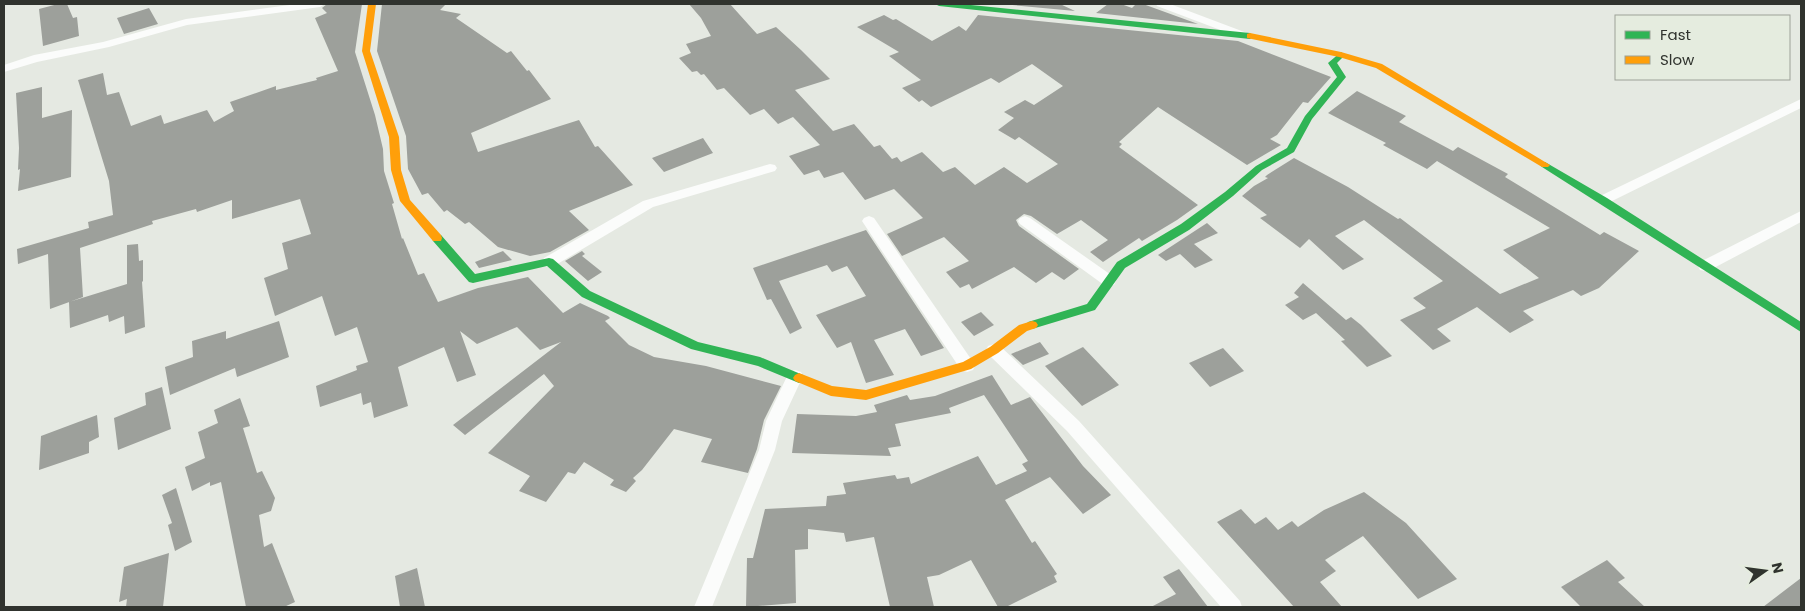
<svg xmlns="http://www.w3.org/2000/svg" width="1805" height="611" font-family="Poppins,sans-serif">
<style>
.building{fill:#9da09b}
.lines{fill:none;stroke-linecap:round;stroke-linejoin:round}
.street{fill:#fbfcfb;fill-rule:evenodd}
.fast{fill:#30b455;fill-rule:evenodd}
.slow{fill:#ff9f0a;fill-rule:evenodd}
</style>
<rect width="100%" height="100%" fill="#e5e9e2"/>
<path class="building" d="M 58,4 L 67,4 L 73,18 L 77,17 L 79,36 L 43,46 L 39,9 Z
M 327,4 L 362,4 L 355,52 L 375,115 L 383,149 L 384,171 L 394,203 L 392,204 L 402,239 L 403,238 L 418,275 L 424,273 L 438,302 L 478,288 L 528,277 L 563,313 L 580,303 L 608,316 L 610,318 L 605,321 L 629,345 L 654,357 L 706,366 L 781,386 L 764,420 L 757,449 L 748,473 L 701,462 L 712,439 L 674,429 L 642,470 L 633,478 L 636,481 L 626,492 L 610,485 L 614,480 L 584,462 L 575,474 L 568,472 L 546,502 L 519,491 L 530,476 L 488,453 L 554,386 L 544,374 L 465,435 L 453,425 L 561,342 L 540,350 L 517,327 L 477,344 L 460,331 L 476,375 L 457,382 L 444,347 L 398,367 L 408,406 L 374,418 L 371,402 L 363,405 L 361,393 L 320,407 L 316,386 L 357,370 L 356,366 L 368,362 L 357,327 L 335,336 L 322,296 L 275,316 L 264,278 L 288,269 L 282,243 L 311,234 L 300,199 L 232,219 L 232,200 L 197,212 L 196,209 L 152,221 L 153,224 L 80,248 L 83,297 L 50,309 L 48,254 L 18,264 L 17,249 L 89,228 L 88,222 L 113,215 L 109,181 L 78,80 L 103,73 L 107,95 L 119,92 L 131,126 L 161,115 L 164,124 L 207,110 L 214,122 L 234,111 L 230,102 L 276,86 L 276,90 L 317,80 L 316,78 L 338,71 L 315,18 L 327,13 L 322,8 Z
M 382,4 L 446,4 L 440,10 L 461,14 L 456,18 L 507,53 L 511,51 L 527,71 L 529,70 L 551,99 L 471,133 L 478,152 L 579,120 L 595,147 L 598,146 L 633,185 L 569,211 L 589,230 L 550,252 L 530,256 L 498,247 L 469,222 L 465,224 L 447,210 L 444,212 L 428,193 L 422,195 L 408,169 L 406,136 L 377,51 Z
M 689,4 L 730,4 L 757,34 L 776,27 L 801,50 L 830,79 L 795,90 L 833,131 L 854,124 L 874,147 L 880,145 L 892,159 L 897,157 L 901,162 L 922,152 L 943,172 L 955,167 L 975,185 L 1004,167 L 1027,183 L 1058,164 L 1019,137 L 1015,140 L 998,130 L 1014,118 L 1004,112 L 1025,100 L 1034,105 L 1063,86 L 1032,64 L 999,83 L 991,78 L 931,107 L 922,100 L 919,102 L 902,88 L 921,80 L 889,56 L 899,52 L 857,27 L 884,15 L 893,20 L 896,19 L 932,41 L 959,26 L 966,31 L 978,15 L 1238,41 L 1331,77 L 1308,103 L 1303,102 L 1277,135 L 1270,139 L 1281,145 L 1247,165 L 1158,107 L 1119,142 L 1122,144 L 1119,147 L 1198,205 L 1177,220 L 1142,241 L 1139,238 L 1103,262 L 1090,252 L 1108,240 L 1081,220 L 1057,234 L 1031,216 L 1024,214 L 1016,220 L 1019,226 L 1079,269 L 1064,280 L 1052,272 L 1036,283 L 1014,267 L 972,289 L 969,284 L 960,288 L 946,272 L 969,261 L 944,237 L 902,256 L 887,234 L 923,218 L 894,189 L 865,200 L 843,172 L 824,178 L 819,170 L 804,175 L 789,156 L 820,145 L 793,117 L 778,124 L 764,109 L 750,115 L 724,88 L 717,90 L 704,74 L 701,75 L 697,71 L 692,72 L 679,58 L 691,53 L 686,44 L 711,36 L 701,18 Z
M 1001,4 L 1060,4 L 1075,11 Z
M 1108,4 L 1121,4 L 1132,8 L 1136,4 L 1143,4 L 1198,24 L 1096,13 Z
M 149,8 L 158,24 L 124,34 L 117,18 Z
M 42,87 L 42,118 L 72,110 L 71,177 L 18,191 L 20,169 L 18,170 L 19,148 L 16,93 Z
M 1357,91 L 1406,116 L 1399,122 L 1453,151 L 1458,147 L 1508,174 L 1505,177 L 1600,235 L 1604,232 L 1639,251 L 1599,288 L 1581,296 L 1573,290 L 1523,311 L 1534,320 L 1510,333 L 1477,307 L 1437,329 L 1451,341 L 1433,350 L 1400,320 L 1426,308 L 1413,298 L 1443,281 L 1364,220 L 1335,236 L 1364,259 L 1343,270 L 1309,239 L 1300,248 L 1260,218 L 1267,215 L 1242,196 L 1254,186 L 1268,178 L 1265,177 L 1267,175 L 1294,158 L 1348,187 L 1398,219 L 1400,218 L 1500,294 L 1539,278 L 1503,250 L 1550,228 L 1437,161 L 1427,169 L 1383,145 L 1386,143 L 1328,113 Z
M 703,138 L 713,153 L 664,172 L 652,158 Z
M 1207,223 L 1218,233 L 1194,244 L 1213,260 L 1195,268 L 1180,254 L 1166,261 L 1158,255 Z
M 866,230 L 944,348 L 921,356 L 905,329 L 874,340 L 894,375 L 866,383 L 851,342 L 837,348 L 816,315 L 866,296 L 847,266 L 832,272 L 827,265 L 779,281 L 802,328 L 790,334 L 771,299 L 767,300 L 753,268 Z
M 138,244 L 139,261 L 143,260 L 143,281 L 142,282 L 145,327 L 125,334 L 124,316 L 109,322 L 108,315 L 70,328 L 69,302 L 127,284 L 127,245 Z
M 503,251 L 512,260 L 479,268 L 475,262 Z
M 582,251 L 585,254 L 582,256 L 602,272 L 588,281 L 565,261 Z
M 1303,283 L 1346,320 L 1351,317 L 1361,325 L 1392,356 L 1367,367 L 1341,341 L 1345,340 L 1316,313 L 1303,320 L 1285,305 L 1299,297 L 1294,293 Z
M 981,312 L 994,325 L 974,336 L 961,322 Z
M 279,321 L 289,357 L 237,377 L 235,368 L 170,395 L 165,367 L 193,357 L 192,341 L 226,331 L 226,339 Z
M 1040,342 L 1049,354 L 1023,365 L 1011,354 Z
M 1083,347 L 1119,385 L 1082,406 L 1045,366 Z
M 1223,348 L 1244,371 L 1210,387 L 1189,363 Z
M 992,375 L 1011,405 L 1030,397 L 1083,466 L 1111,495 L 1083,514 L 1050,477 L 1005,500 L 1032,543 L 1035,541 L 1057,574 L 1054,576 L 1057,582 L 1006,607 L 998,607 L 971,560 L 939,575 L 927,577 L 934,607 L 890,607 L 874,537 L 846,542 L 844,533 L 808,529 L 808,549 L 795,550 L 796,603 L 746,607 L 747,558 L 753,558 L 765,509 L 826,506 L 827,496 L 846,494 L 843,483 L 895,475 L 897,479 L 909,477 L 911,484 L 978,456 L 996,485 L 1027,471 L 1022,464 L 1028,461 L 984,395 L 949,408 L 951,413 L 895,424 L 901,446 L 888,448 L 891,456 L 792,453 L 797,414 L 856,416 L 877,412 L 874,405 L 907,395 L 910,400 L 935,396 Z
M 162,387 L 171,429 L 118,450 L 114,418 L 146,405 L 145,393 Z
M 240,398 L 250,426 L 243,428 L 257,473 L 262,471 L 275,498 L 271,511 L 259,515 L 264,547 L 272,543 L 295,602 L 284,607 L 246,607 L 221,482 L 210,486 L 210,482 L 192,491 L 185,467 L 205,458 L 198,432 L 218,423 L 214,410 Z
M 97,415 L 99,437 L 89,442 L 89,453 L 39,470 L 41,436 Z
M 176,488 L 192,542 L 175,551 L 168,525 L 172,523 L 162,495 Z
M 1364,492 L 1406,523 L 1457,579 L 1418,599 L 1363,536 L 1325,560 L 1336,571 L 1320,582 L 1342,607 L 1294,607 L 1217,522 L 1241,509 L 1255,524 L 1266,517 L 1278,530 L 1292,521 L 1298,527 L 1324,510 Z
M 169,553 L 163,607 L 126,607 L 127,599 L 119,602 L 124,567 Z
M 1607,560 L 1625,578 L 1618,582 L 1645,607 L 1581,607 L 1561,587 Z
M 417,568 L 425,607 L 400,607 L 395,576 Z
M 1179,569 L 1208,607 L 1151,607 L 1176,594 L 1163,577 Z
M 1801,578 L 1801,607 L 1763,607 Z"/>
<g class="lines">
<path class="street" d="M 297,4 L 325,4 L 320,7 L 187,25 L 109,47 L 37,62 L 4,72 L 4,65 L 34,55 L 103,42 L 186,19 Z
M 1156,4 L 1170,4 L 1247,33 L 1249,35 L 1243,38 L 1239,37 L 1157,6 Z
M 1801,99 L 1801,108 L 1608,203 L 1598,203 L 1596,200 L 1598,197 Z
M 770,164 L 775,165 L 777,168 L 775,171 L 653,207 L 554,266 L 549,267 L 544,266 L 542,262 L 544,258 L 643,201 Z
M 1801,211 L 1801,222 L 1710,270 L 1705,271 L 1700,270 L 1698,266 L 1700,262 Z
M 869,216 L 874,218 L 973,362 L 975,366 L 973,370 L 967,372 L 961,370 L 862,221 L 864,218 Z
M 1025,216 L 1030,218 L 1114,277 L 1116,281 L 1114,285 L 1109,286 L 1104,285 L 1020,224 L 1018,221 L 1020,218 Z
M 994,344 L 1000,346 L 1079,421 L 1240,601 L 1242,607 L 1221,607 L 1067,431 L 988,354 L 986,350 L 988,346 Z
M 795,370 L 801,372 L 803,376 L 782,421 L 775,450 L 712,607 L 694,607 L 759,450 L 766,421 L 789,372 Z"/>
<path class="fast" d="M 935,4 L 961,4 L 1250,33 L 1254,36 L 1250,39 L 939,6 Z
M 1341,52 L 1345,55 L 1337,63 L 1346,77 L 1312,119 L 1294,152 L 1262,170 L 1233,196 L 1189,230 L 1125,268 L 1095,310 L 1032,329 L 1028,328 L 1026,325 L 1028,322 L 1087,304 L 1117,262 L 1181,224 L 1225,192 L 1256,166 L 1287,148 L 1305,116 L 1337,77 L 1328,63 Z
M 1545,162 L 1607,198 L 1801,322 L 1801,332 L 1542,167 L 1540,165 L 1542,163 Z
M 437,234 L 441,235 L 475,274 L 549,258 L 553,259 L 590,291 L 698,342 L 760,357 L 803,375 L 805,378 L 803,381 L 799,383 L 758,366 L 691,349 L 582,297 L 547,266 L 473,283 L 469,282 L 433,241 L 432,238 Z"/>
<path class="slow" d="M 368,4 L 376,4 L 370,51 L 399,137 L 401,170 L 410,200 L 441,235 L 442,238 L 441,241 L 433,241 L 400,201 L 391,170 L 389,137 L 362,51 Z
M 1250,33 L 1341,52 L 1382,64 L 1550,165 L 1548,167 L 1542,167 L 1376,68 L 1339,57 L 1247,38 L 1247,34 Z
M 1032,321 L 1036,322 L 1038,325 L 1036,328 L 1027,331 L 998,353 L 971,369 L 866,400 L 831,396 L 795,381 L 793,378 L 795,375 L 799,373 L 832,386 L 866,390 L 963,362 L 990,347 L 1019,325 Z"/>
</g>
<rect width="1805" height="611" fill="none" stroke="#30332e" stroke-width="10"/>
<rect x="1615" y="15" width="175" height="65" fill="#e5ecdf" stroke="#9da298"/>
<rect x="1625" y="31" width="25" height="8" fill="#30b455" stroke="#9da298"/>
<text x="1660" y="40" font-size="15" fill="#30332e">Fast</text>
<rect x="1625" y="56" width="25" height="8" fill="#ff9f0a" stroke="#9da298"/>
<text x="1660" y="65" font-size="15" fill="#30332e">Slow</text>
<g transform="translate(1765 571) rotate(76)" stroke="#e5ecdf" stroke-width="4" paint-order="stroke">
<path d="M0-4L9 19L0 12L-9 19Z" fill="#30332e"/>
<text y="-8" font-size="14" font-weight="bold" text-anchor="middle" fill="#30332e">N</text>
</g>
</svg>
